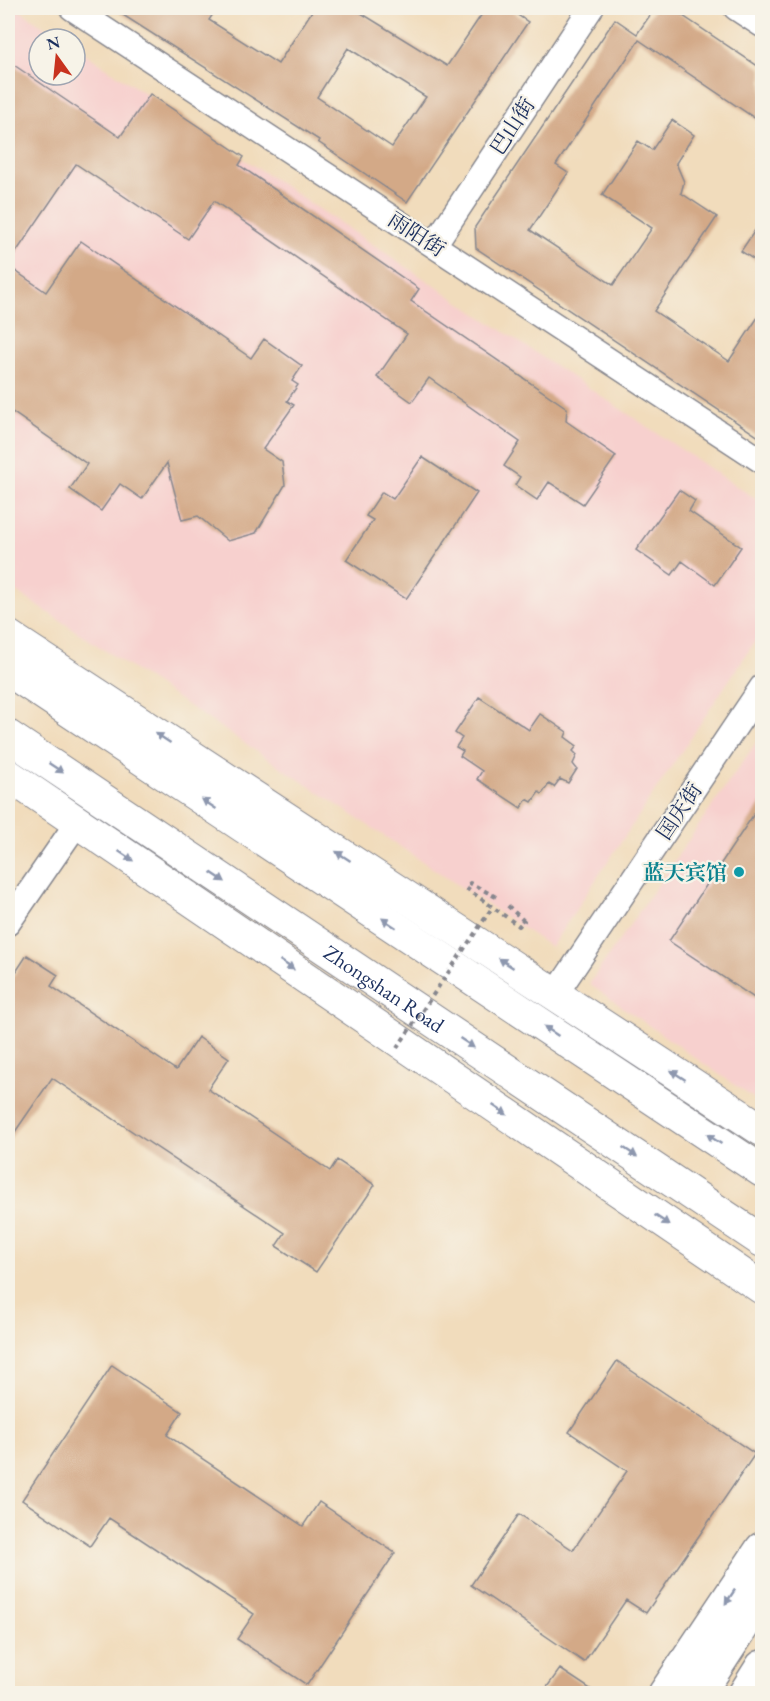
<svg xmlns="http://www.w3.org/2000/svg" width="770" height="1701" font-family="'EB Garamond','Noto Serif SC',serif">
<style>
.built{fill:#f7d0ce}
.building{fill:#d3a987;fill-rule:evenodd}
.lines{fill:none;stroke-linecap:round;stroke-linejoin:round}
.tertiary-casing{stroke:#86868d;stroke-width:27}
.primary-casing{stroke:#86868d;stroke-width:34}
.trunk-casing{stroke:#86868d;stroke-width:36}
.path{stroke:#86868d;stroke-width:4;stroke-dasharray:4.5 4.5;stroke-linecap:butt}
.tertiary{stroke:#fff;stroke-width:24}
.primary{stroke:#fff;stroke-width:32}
.trunk{stroke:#fff;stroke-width:33}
.path-bridge{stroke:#86868d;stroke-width:4;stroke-dasharray:4.5 4.5;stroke-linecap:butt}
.oneway{fill:#8d97ae}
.culture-dot{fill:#0f9aa8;stroke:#f7f3e8;stroke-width:2}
.labels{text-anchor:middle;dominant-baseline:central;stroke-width:4.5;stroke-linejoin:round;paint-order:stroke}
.street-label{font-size:21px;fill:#1b2f5e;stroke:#f7f3e8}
.culture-label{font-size:21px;font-weight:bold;fill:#0d838f;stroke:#f7f3e8;text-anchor:end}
</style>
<rect width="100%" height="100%" fill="#f7f3e8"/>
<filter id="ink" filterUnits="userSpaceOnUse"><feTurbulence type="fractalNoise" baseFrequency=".0167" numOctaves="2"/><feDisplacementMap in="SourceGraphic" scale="12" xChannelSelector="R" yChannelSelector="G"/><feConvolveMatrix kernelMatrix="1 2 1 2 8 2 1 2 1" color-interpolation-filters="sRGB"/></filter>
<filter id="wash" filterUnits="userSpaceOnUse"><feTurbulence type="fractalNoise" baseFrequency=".008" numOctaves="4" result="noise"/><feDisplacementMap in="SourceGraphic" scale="24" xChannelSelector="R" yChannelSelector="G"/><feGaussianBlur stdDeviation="1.35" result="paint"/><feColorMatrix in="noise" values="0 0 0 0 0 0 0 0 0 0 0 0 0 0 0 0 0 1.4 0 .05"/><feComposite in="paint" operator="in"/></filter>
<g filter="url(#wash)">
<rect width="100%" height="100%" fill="#f1dcbc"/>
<path class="built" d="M 8,8 L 16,8 L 63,39 L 39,39 L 39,75 L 75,75 L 75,47 L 762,503 L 762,631 L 551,947 L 8,586 Z
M 762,734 L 762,1104 L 589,984 Z"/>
<g id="blocks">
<path class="building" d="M 112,8 L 217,8 L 209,20 L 278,64 L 314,8 L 353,8 L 447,66 L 486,8 L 507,8 L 528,22 L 407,202 L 318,142 L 319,140 ZM 348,48 L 426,97 L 392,147 L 317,97 Z
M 655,8 L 671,8 L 762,69 L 762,123 L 639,40 L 556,165 L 568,173 L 530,230 L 613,285 L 652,228 L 602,195 L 638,141 L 652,150 L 672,120 L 694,135 L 676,163 L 684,182 L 681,193 L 717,217 L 654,311 L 729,361 L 762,311 L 762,439 L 476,248 L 475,227 L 615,19 L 637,34 Z
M 8,61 L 120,137 L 150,94 L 244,157 L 239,165 L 419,289 L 411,301 L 567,408 L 566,421 L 616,456 L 583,504 L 549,482 L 537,500 L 515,485 L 520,477 L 504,466 L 520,442 L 429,378 L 412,402 L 377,377 L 407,334 L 214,201 L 188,239 L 76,164 L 8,264 Z
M 762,220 L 762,265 L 741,251 Z
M 81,241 L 251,358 L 264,339 L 302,366 L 292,381 L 298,385 L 287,401 L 294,405 L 263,449 L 282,462 L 285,485 L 256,533 L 228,541 L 198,516 L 182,520 L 167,463 L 142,499 L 120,484 L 101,511 L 70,489 L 87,464 L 8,409 L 8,266 L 46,292 Z
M 422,457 L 477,493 L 406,599 L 346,560 L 373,520 L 366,516 L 382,492 L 393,499 Z
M 679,490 L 695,501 L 689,511 L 741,547 L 715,585 L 682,561 L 672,575 L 636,550 Z
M 479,697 L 529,730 L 540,714 L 567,732 L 565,737 L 577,746 L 573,751 L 577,755 L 573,764 L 577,769 L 568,783 L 560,779 L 554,787 L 549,784 L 542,794 L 539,792 L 532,802 L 527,799 L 521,808 L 477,779 L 482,771 L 460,756 L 463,751 L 456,747 L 462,738 L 455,733 Z
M 762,802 L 762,1003 L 669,941 Z
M 27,955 L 58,975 L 51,986 L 176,1070 L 198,1037 L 229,1058 L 208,1089 L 330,1171 L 337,1160 L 375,1185 L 316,1272 L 276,1246 L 285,1233 L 52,1078 L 8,1142 L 8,984 Z
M 617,1361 L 755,1454 L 646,1613 L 626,1600 L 584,1662 L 471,1585 L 519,1514 L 573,1550 L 627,1471 L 569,1432 Z
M 112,1365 L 182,1412 L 167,1435 L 303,1526 L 319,1502 L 395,1553 L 307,1685 L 237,1639 L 254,1614 L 109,1518 L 90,1546 L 22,1500 Z
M 560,1669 L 598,1694 L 542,1694 Z"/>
</g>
</g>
<g filter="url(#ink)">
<use href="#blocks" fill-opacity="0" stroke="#86868d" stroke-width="1.5"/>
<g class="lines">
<defs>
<path id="tertiary" d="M 72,8 L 762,461
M 736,8 L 762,25
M 434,245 L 591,8
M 8,923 L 77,823
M 555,995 L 762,687"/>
<g id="primary">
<path d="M 8,636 L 762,1130"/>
<path d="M 8,670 L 762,1171"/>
<path id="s1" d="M 8,736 L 762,1241"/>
<path d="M 8,775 L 762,1288"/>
</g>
<path id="trunk" d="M 665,1694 L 762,1549
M 698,1694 L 762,1596
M 745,1694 L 762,1667"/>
</defs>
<use href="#tertiary" class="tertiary-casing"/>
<use href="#primary" class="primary-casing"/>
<use href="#trunk" class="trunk-casing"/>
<path class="path" d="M 496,897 L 470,883 L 466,888 L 519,926 L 524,921 L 507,905"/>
<use href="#tertiary" class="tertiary"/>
<use href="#primary" class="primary"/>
<use href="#trunk" class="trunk"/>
<path class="path-bridge" d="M 397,1048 L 492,908"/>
</g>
<defs><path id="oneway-solid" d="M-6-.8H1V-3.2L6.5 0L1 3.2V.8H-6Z" transform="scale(1.5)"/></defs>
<g class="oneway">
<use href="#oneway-solid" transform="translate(163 738) rotate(-147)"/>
<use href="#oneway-solid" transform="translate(56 768) rotate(34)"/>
<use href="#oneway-solid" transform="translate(209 804) rotate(-146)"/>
<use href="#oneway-solid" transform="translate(126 856) rotate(34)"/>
<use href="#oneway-solid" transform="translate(343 856) rotate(-147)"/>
<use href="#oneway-solid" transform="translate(218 877) rotate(34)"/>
<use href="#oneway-solid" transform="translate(389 923) rotate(-146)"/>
<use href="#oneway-solid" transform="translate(506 963) rotate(-147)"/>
<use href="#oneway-solid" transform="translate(287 965) rotate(34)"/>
<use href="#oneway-solid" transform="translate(551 1031) rotate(-146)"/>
<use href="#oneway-solid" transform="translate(467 1043) rotate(34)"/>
<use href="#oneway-solid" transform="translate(678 1075) rotate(-147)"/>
<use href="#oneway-solid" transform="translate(500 1110) rotate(34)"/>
<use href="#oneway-solid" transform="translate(714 1139) rotate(-146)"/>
<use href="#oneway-solid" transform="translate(630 1152) rotate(34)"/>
<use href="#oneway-solid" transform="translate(662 1220) rotate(34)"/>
<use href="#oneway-solid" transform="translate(730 1597) rotate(124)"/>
</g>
</g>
<circle class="culture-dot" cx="739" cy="872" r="6"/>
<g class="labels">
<g class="street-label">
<text transform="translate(512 126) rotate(-57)">巴山街</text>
<text transform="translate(417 234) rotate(33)">雨阳街</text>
<text transform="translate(679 811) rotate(-56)">国庆街</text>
<text stroke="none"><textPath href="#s1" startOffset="453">Zhongshan Road</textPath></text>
</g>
<g class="culture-label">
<text x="727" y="872">蓝天宾馆</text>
</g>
</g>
<rect width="770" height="1701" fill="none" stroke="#f7f3e8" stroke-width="30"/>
<g transform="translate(57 57) rotate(345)"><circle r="28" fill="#f7f3e8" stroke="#9fa5b1" stroke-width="1.5"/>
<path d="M0-4.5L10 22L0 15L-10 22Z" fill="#c8321e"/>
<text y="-9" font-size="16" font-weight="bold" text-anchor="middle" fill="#1b2f5e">N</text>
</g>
</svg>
